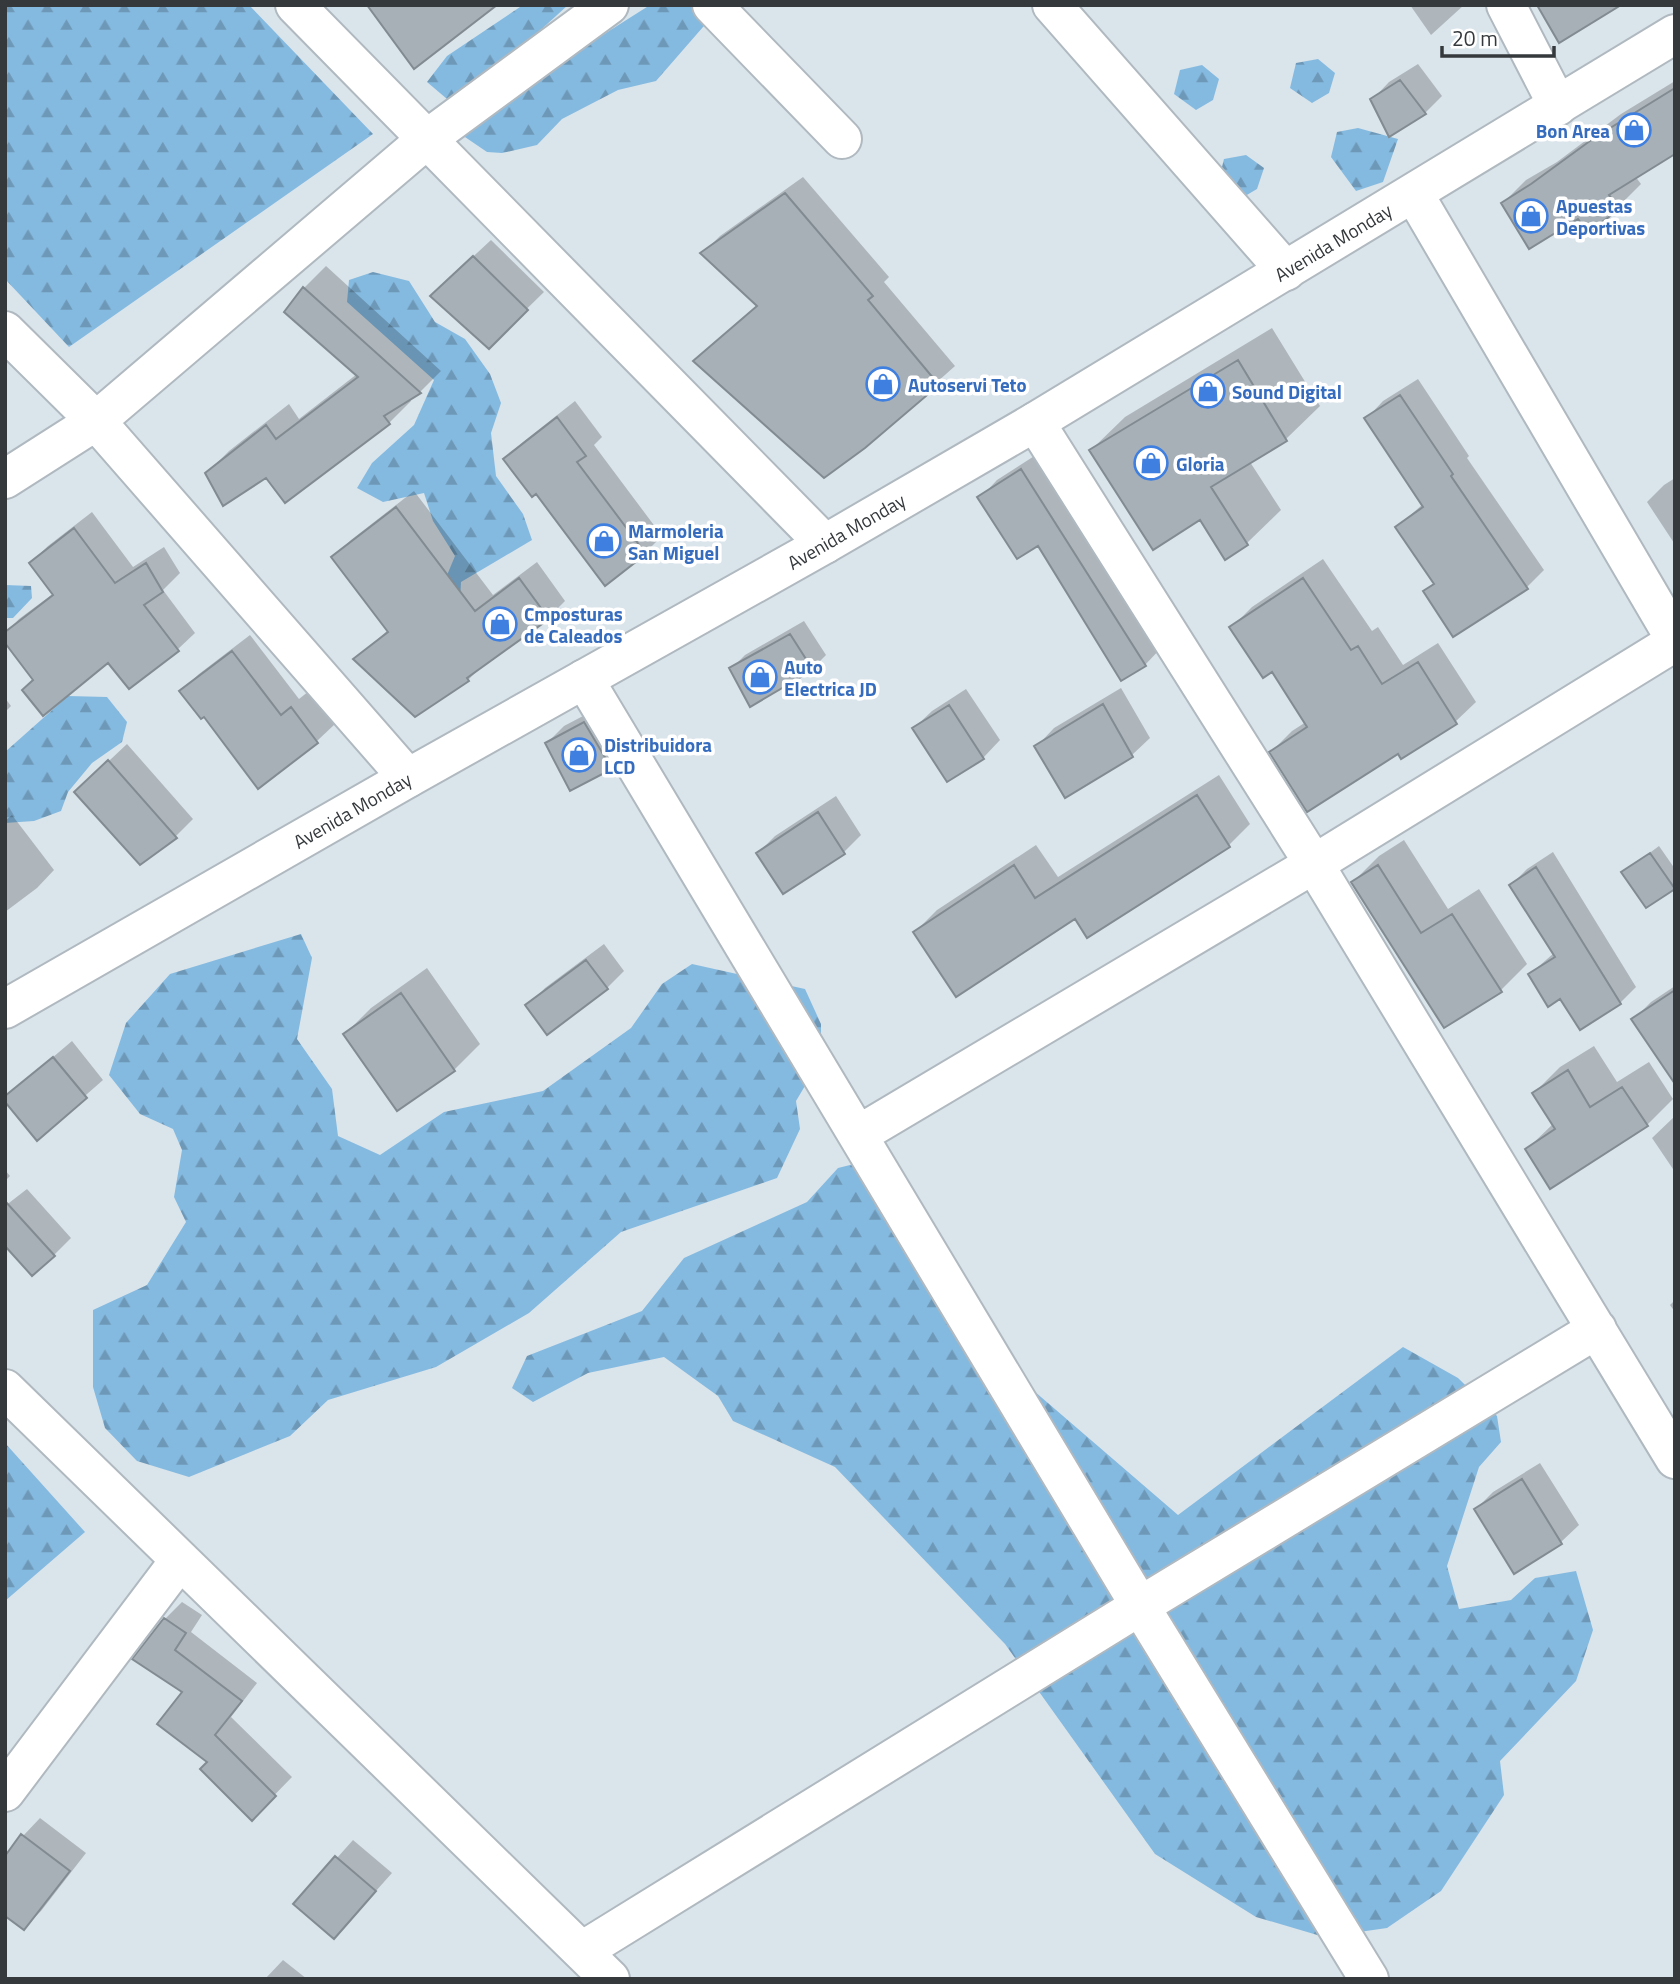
<svg xmlns="http://www.w3.org/2000/svg" width="1680" height="1984" font-family="'Titillium Web',sans-serif">
<style>
.forest{fill:url(#forest-firs)}
.shadow{fill:#0003}
.building{fill:#a7b0b7;stroke:#828b91;stroke-width:2}
.lines{fill:none;stroke-linecap:round;stroke-linejoin:round}
.minor-casing{stroke:#b0b9c0;stroke-width:42}
.major-casing{stroke:#b0b9c0;stroke-width:42}
.minor{stroke:#fff;stroke-width:38}
.major{stroke:#fff;stroke-width:38}
.labels{text-anchor:middle;dominant-baseline:central;stroke-width:7;stroke-linejoin:round;paint-order:stroke}
.shop-label{font-size:19px;font-weight:bold;fill:#366cbe;stroke:#fff;text-anchor:start}
.street-label{font-size:19px;fill:#35393c;stroke:#fff}
</style>
<defs>
<pattern id="forest-firs" width="22" height="20" patternUnits="userSpaceOnUse" patternTransform="scale(1.75)"><rect width="22" height="20" fill="#85bae0"/><path d="M5 1l3.5 6h-7zM16 11l3.5 6h-7z" fill="#6e98b7"/></pattern>
</defs>
<rect width="100%" height="100%" fill="#dae4eb"/>
<path class="forest" d="M 5,5 L 249,5 L 373,134 L 69,347 L 5,279 Z
M 523,5 L 568,5 L 533,37 L 447,99 L 427,82 L 447,56 Z
M 650,5 L 726,5 L 703,27 L 656,81 L 618,90 L 562,119 L 537,145 L 502,153 L 487,152 L 462,135 L 568,57 Z
M 1318,59 L 1335,73 L 1329,93 L 1312,103 L 1290,88 L 1296,63 Z
M 1202,65 L 1219,79 L 1213,100 L 1196,110 L 1174,94 L 1180,70 Z
M 1358,128 L 1398,139 L 1383,182 L 1356,191 L 1331,157 L 1337,132 Z
M 1246,155 L 1264,168 L 1257,189 L 1240,199 L 1218,183 L 1224,159 Z
M 373,272 L 409,281 L 435,322 L 465,339 L 490,374 L 501,403 L 491,433 L 496,476 L 523,514 L 532,540 L 461,582 L 460,601 L 440,592 L 455,556 L 433,521 L 424,493 L 383,502 L 357,488 L 372,463 L 414,425 L 434,380 L 347,302 L 349,280 Z
M 5,585 L 31,586 L 32,598 L 13,618 L 5,618 Z
M 68,696 L 107,697 L 127,722 L 122,742 L 92,763 L 68,792 L 61,811 L 34,821 L 5,823 L 5,752 Z
M 301,934 L 312,958 L 297,1039 L 332,1089 L 338,1136 L 380,1155 L 444,1112 L 543,1091 L 631,1028 L 662,984 L 692,964 L 805,989 L 821,1024 L 821,1059 L 796,1101 L 800,1129 L 777,1178 L 621,1232 L 529,1313 L 436,1367 L 328,1400 L 290,1436 L 189,1477 L 137,1461 L 105,1428 L 93,1387 L 93,1310 L 147,1285 L 186,1222 L 174,1197 L 182,1150 L 173,1129 L 140,1114 L 109,1075 L 126,1023 L 170,974 Z
M 858,1163 L 963,1330 L 1178,1515 L 1403,1347 L 1458,1378 L 1497,1416 L 1501,1442 L 1479,1467 L 1447,1566 L 1459,1609 L 1511,1600 L 1535,1578 L 1576,1571 L 1593,1630 L 1576,1681 L 1500,1761 L 1504,1795 L 1441,1891 L 1387,1928 L 1324,1937 L 1256,1917 L 1155,1854 L 1005,1644 L 835,1467 L 733,1421 L 718,1396 L 664,1357 L 588,1373 L 533,1402 L 512,1388 L 527,1356 L 642,1311 L 684,1258 L 807,1202 L 838,1168 Z
M 5,1443 L 85,1532 L 5,1601 Z"/>
<path class="shadow" d="M 1410,5 L 1464,5 L 1431,35 Z
M 1418,64 L 1442,96 L 1425,113 L 1372,100 L 1389,82 Z
M 1675,81 L 1675,152 L 1635,176 L 1641,184 L 1618,207 L 1578,217 L 1503,203 L 1526,180 L 1557,162 L 1621,114 Z
M 803,177 L 889,277 L 884,282 L 955,366 L 861,450 L 695,361 L 758,305 L 703,253 L 720,236 Z
M 491,240 L 544,292 L 488,347 L 449,279 Z
M 326,266 L 441,371 L 420,392 L 409,399 L 411,401 L 389,423 L 267,476 L 207,473 L 229,451 L 289,404 L 299,419 L 357,374 L 286,312 L 304,288 Z
M 1272,328 L 1320,406 L 1286,439 L 1250,462 L 1281,510 L 1247,543 L 1225,557 L 1200,518 L 1091,450 L 1125,417 Z
M 1418,379 L 1469,456 L 1467,458 L 1544,570 L 1527,587 L 1425,591 L 1435,582 L 1397,527 L 1423,504 L 1366,419 L 1383,401 Z
M 575,401 L 602,437 L 594,445 L 662,536 L 645,553 L 536,491 L 506,459 L 523,442 Z
M 1039,453 L 1162,647 L 1145,665 L 1038,543 L 980,498 L 997,480 Z
M 1675,478 L 1675,543 L 1674,543 L 1647,502 L 1664,485 Z
M 414,491 L 493,595 L 537,562 L 565,601 L 548,618 L 484,664 L 468,680 L 356,659 L 388,630 L 334,557 L 351,540 Z
M 92,512 L 133,567 L 164,547 L 180,573 L 163,590 L 195,633 L 177,650 L 109,660 L 35,680 L 5,634 L 19,619 L 54,593 L 31,563 L 48,546 Z
M 1323,559 L 1372,631 L 1378,627 L 1403,665 L 1438,643 L 1476,702 L 1455,722 L 1398,752 L 1271,752 L 1292,731 L 1306,722 L 1273,670 L 1231,628 L 1252,607 Z
M 804,621 L 826,655 L 812,669 L 731,669 L 745,655 Z
M 250,635 L 299,699 L 309,691 L 335,724 L 317,741 L 259,786 L 204,715 L 181,691 L 199,674 Z
M 1121,688 L 1150,738 L 1132,755 L 1066,795 L 1037,746 L 1054,728 Z
M 966,689 L 1000,740 L 983,758 L 914,728 L 932,711 Z
M 5,698 L 11,706 L 5,712 Z
M 602,706 L 628,750 L 611,767 L 571,788 L 547,743 L 564,726 Z
M 127,744 L 193,819 L 176,836 L 140,862 L 94,775 Z
M 1219,775 L 1250,824 L 1229,845 L 1088,936 L 1075,917 L 915,932 L 937,910 L 1036,845 L 1058,877 Z
M 836,796 L 861,835 L 844,852 L 783,892 L 758,853 L 775,836 Z
M 12,815 L 54,870 L 37,888 L 5,912 L 5,821 Z
M 1404,840 L 1448,909 L 1479,889 L 1527,964 L 1501,990 L 1445,1026 L 1353,882 L 1379,856 Z
M 1659,846 L 1675,869 L 1675,886 L 1646,906 L 1624,872 Z
M 1553,852 L 1636,987 L 1620,1003 L 1561,997 L 1530,974 L 1554,953 L 1511,885 L 1527,869 Z
M 604,944 L 624,971 L 607,988 L 548,1032 L 528,1006 L 545,988 Z
M 427,968 L 480,1044 L 454,1070 L 345,1034 L 371,1008 Z
M 1675,986 L 1675,1048 L 1634,1019 L 1651,1002 Z
M 72,1041 L 103,1080 L 37,1138 L 5,1098 Z
M 1594,1046 L 1617,1082 L 1649,1062 L 1673,1099 L 1647,1125 L 1527,1149 L 1554,1123 L 1534,1093 L 1560,1067 Z
M 1675,1116 L 1675,1172 L 1652,1138 Z
M 5,1170 L 10,1176 L 5,1181 Z
M 27,1189 L 71,1238 L 54,1255 L 5,1206 Z
M 1675,1300 L 1675,1312 L 1670,1305 Z
M 1540,1463 L 1579,1525 L 1561,1542 L 1514,1572 L 1476,1509 L 1493,1492 Z
M 182,1602 L 202,1615 L 191,1632 L 257,1683 L 231,1717 L 292,1777 L 252,1818 L 210,1762 L 184,1692 L 165,1619 Z
M 40,1818 L 86,1853 L 41,1911 L 24,1928 L 23,1836 Z
M 353,1840 L 392,1873 L 351,1919 L 296,1904 Z
M 283,1960 L 307,1979 L 265,1979 Z"/>
<path class="building" d="M 367,5 L 497,5 L 414,69 Z
M 1537,5 L 1621,5 L 1559,43 Z
M 1400,80 L 1426,114 L 1389,137 L 1370,99 Z
M 1675,88 L 1675,154 L 1609,195 L 1620,209 L 1588,232 L 1578,219 L 1529,249 L 1501,203 L 1531,184 L 1594,138 Z
M 785,193 L 873,296 L 868,300 L 939,385 L 865,448 L 824,478 L 693,361 L 757,306 L 700,253 Z
M 473,256 L 528,310 L 489,349 L 430,296 Z
M 303,287 L 421,393 L 384,416 L 390,424 L 285,503 L 266,478 L 223,506 L 205,473 L 266,425 L 276,439 L 358,377 L 284,312 Z
M 1238,360 L 1287,441 L 1211,487 L 1248,545 L 1225,560 L 1200,520 L 1153,550 L 1089,450 Z
M 1400,395 L 1453,474 L 1451,476 L 1528,589 L 1453,637 L 1423,591 L 1434,584 L 1395,527 L 1423,507 L 1364,418 Z
M 557,417 L 586,456 L 577,462 L 646,554 L 605,586 L 536,494 L 532,497 L 503,459 Z
M 1021,469 L 1146,666 L 1121,681 L 1038,546 L 1017,559 L 977,497 Z
M 396,507 L 475,611 L 519,578 L 549,619 L 467,678 L 469,681 L 415,717 L 353,659 L 388,632 L 331,557 Z
M 74,528 L 115,583 L 146,563 L 163,592 L 144,605 L 179,651 L 129,689 L 108,663 L 43,716 L 22,690 L 33,680 L 5,643 L 5,632 L 53,595 L 29,563 Z
M 1303,578 L 1351,650 L 1358,646 L 1382,684 L 1418,662 L 1457,724 L 1401,759 L 1398,754 L 1307,812 L 1269,752 L 1307,727 L 1272,672 L 1263,678 L 1229,627 Z
M 790,634 L 813,670 L 750,707 L 729,668 Z
M 232,651 L 281,715 L 291,707 L 318,743 L 258,789 L 204,717 L 201,719 L 179,691 Z
M 1103,704 L 1133,757 L 1065,798 L 1034,746 Z
M 949,705 L 984,759 L 947,782 L 912,728 Z
M 584,722 L 612,769 L 570,791 L 545,743 Z
M 108,760 L 177,838 L 140,865 L 74,792 Z
M 1197,795 L 1230,847 L 1087,938 L 1075,919 L 956,997 L 913,932 L 1014,865 L 1035,898 Z
M 818,812 L 845,854 L 783,894 L 756,853 Z
M 1650,853 L 1675,889 L 1646,908 L 1621,872 Z
M 1378,865 L 1421,933 L 1452,914 L 1502,992 L 1444,1028 L 1351,882 Z
M 1536,867 L 1621,1004 L 1580,1030 L 1560,999 L 1548,1007 L 1528,974 L 1555,957 L 1509,885 Z
M 586,960 L 608,989 L 547,1035 L 525,1005 Z
M 1675,990 L 1675,1084 L 1631,1019 Z
M 401,993 L 455,1071 L 397,1111 L 343,1034 Z
M 53,1057 L 87,1098 L 37,1141 L 5,1102 L 5,1096 Z
M 1568,1070 L 1590,1107 L 1622,1087 L 1648,1126 L 1550,1189 L 1525,1149 L 1555,1129 L 1532,1093 Z
M 5,1201 L 55,1256 L 32,1276 L 5,1246 Z
M 1522,1479 L 1562,1544 L 1514,1574 L 1474,1509 Z
M 164,1618 L 186,1633 L 175,1650 L 242,1701 L 215,1735 L 276,1796 L 252,1821 L 200,1769 L 207,1762 L 157,1724 L 182,1692 L 132,1659 Z
M 21,1834 L 70,1871 L 24,1930 L 5,1916 L 5,1856 Z
M 335,1856 L 376,1891 L 334,1939 L 293,1904 Z"/>
<g class="lines">
<defs>
<path id="minor" d="M 295,5 L 825,544
M 712,5 L 842,139
M 1052,5 L 1286,271
M 1506,5 L 1558,106
M 1414,194 L 1675,639
M 5,331 L 96,421 L 408,778
M 1035,422 L 1314,864 L 1675,1459
M 5,479 L 96,421 L 427,139 L 609,5
M 584,679 L 1140,1606 L 1369,1979
M 858,1135 L 1314,864 L 1675,642
M 5,1389 L 610,1979
M 5,1792 L 180,1560
M 582,1951 L 1140,1606 L 1597,1329"/>
<path id="major" d="M 5,1009 L 408,778 L 825,544 L 1035,422 L 1675,34"/>
</defs>
<use href="#minor" class="minor-casing"/>
<use href="#major" class="major-casing"/>
<use href="#minor" class="minor"/>
<use href="#major" class="major"/>
</g>
<defs>
<symbol id="shop-ring" viewBox="-11 -11 22 22"><circle r="9.5" fill="#fff" stroke="#3f7fe0" stroke-width="1.5"/><path d="M-5-2.5h2.3a2.7 3.5 0 0 1 5.4 0H5L5.5 6h-11ZM-1.5-2.5h3a1.5 2.3 0 0 0-3 0Z" fill="#3f7fe0"/></symbol>
</defs>
<g fill-rule="evenodd">
<use href="#shop-ring" x="1615" y="111" width="38" height="38"/>
<use href="#shop-ring" x="1512" y="197" width="38" height="38"/>
<use href="#shop-ring" x="864" y="365" width="38" height="38"/>
<use href="#shop-ring" x="1189" y="372" width="38" height="38"/>
<use href="#shop-ring" x="1132" y="444" width="38" height="38"/>
<use href="#shop-ring" x="585" y="522" width="38" height="38"/>
<use href="#shop-ring" x="481" y="605" width="38" height="38"/>
<use href="#shop-ring" x="741" y="658" width="38" height="38"/>
<use href="#shop-ring" x="560" y="736" width="38" height="38"/>
</g>
<g class="labels">
<g class="shop-label">
<text x="1610" y="130" text-anchor="end">Bon Area</text>
<text x="1556" y="205">Apuestas<tspan x="1556" dy="22">Deportivas</tspan></text>
<text x="908" y="384">Autoservi Teto</text>
<text x="1232" y="391">Sound Digital</text>
<text x="1176" y="463">Gloria</text>
<text x="628" y="530">Marmoleria<tspan x="628" dy="22">San Miguel</tspan></text>
<text x="524" y="613">Cmposturas<tspan x="524" dy="22">de Caleados</tspan></text>
<text x="784" y="666">Auto<tspan x="784" dy="22">Electrica JD</tspan></text>
<text x="604" y="744">Distribuidora<tspan x="604" dy="22">LCD</tspan></text>
</g>
<g class="street-label">
<text transform="translate(1333 242) rotate(-31)">Avenida Monday</text>
<text transform="translate(846 531) rotate(-30)">Avenida Monday</text>
<text transform="translate(352 810) rotate(-30)">Avenida Monday</text>
</g>
</g>
<rect width="1680" height="1984" fill="none" stroke="#35393c" stroke-width="14"/>
<path d="M1442 46v10h112v-10" fill="none" stroke="#35393c" stroke-width="3.5"/>
<text x="1452" y="46" font-size="21" fill="#35393c" stroke="#ffffff" stroke-width="5" paint-order="stroke">20 m</text>
</svg>
